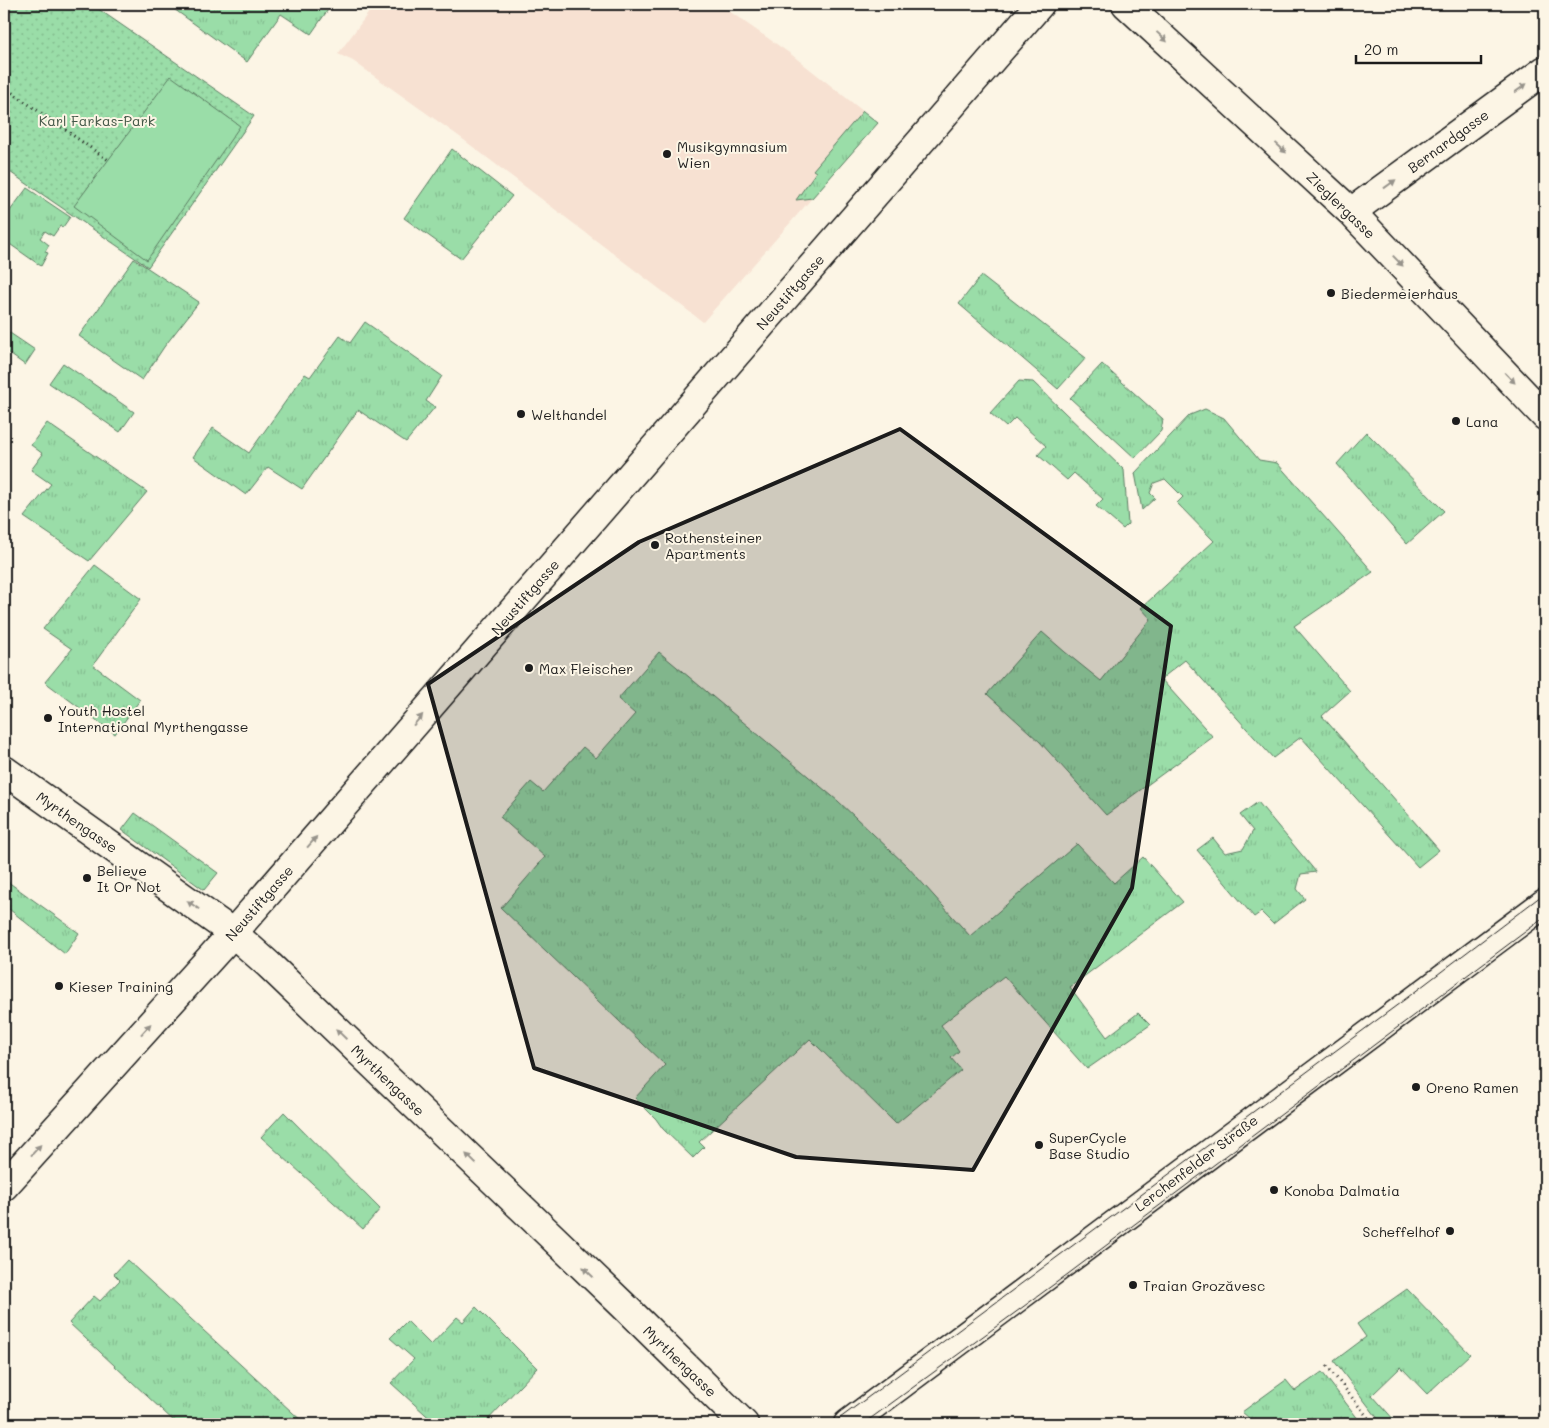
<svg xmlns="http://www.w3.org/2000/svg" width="1549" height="1428" font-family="Mali,sans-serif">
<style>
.built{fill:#f7e1d2}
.grass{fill:url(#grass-tufts);stroke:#5b7c62}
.park{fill:url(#park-dots);stroke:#5b7c62}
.pitch{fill:#9adda8;stroke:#5b7c62}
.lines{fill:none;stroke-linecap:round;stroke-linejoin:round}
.pedestrian-casing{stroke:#1c1c1c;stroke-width:31}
.minor-casing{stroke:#1c1c1c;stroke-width:31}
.secondary-casing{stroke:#1c1c1c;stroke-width:31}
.path{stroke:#1c1c1c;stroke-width:3;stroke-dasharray:1 4;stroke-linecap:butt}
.pedestrian{stroke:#fcf5e5;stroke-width:28}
.minor{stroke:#fcf5e5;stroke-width:28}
.secondary{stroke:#fcf5e5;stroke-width:28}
.tram{stroke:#1c1c1c;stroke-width:1}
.oneway{fill:#97938b}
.marked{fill:#1c1c1c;fill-opacity:0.2;stroke:#1c1c1c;stroke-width:4;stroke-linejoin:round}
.poi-dot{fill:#1c1c1c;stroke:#fcf5e5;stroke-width:2}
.labels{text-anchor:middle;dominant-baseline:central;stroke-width:4;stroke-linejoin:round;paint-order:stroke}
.park-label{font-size:14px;fill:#425646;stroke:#fcf5e5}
.street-label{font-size:14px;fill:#1c1c1c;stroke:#fcf5e5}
.poi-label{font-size:14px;fill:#1c1c1c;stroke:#fcf5e5;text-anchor:start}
</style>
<defs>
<pattern id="grass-tufts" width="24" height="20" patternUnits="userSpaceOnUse" patternTransform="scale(1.25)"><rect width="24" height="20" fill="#9adda8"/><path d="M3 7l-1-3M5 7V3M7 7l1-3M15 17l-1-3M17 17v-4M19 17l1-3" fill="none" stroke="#84bd90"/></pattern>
<pattern id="park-dots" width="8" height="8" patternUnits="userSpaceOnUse" patternTransform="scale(1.25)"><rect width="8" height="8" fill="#9adda8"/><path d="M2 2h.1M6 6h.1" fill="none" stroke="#84bd90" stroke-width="1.8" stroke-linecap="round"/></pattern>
</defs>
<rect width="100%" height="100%" fill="#fcf5e5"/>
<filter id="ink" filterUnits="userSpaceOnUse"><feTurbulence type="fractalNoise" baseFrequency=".02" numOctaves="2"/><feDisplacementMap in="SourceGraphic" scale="10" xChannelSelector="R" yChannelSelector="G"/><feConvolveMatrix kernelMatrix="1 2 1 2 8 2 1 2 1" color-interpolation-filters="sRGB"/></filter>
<g filter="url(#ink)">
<path class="built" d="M 375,4 L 719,4 L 792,55 L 878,123 L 703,322 L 460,137 L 353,61 L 338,54 Z"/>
<path class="grass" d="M 167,4 L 332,4 L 311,34 L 281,14 L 247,62 Z
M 863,111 L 878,123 L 812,198 L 796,200 L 816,172 L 813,170 Z
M 452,149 L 512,196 L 461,259 L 404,218 Z
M 27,188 L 70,217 L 63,227 L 60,226 L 53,236 L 45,231 L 40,238 L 49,245 L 45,252 L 48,253 L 41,266 L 4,240 L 4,219 Z
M 134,259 L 199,302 L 164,347 L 142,380 L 79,336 Z
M 981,276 L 1086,358 L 1058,389 L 959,304 Z
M 365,322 L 442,376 L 426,401 L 435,407 L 406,442 L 358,410 L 302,489 L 268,467 L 246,495 L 193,457 L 213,428 L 249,453 L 305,374 L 310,377 L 340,336 L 350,343 Z
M 4,329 L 35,350 L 25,365 L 4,350 Z
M 63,363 L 134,412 L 120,432 L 49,383 Z
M 1102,364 L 1163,419 L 1161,431 L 1135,458 L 1070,398 Z
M 1019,381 L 1033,382 L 1124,470 L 1128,524 L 1123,529 L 1096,506 L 1103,499 L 1074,473 L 1067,480 L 1038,455 L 1046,446 L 1015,418 L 1006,427 L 990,413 Z
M 1205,409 L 1224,418 L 1259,460 L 1277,463 L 1373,572 L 1294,626 L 1350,691 L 1322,716 L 1439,850 L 1418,867 L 1301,737 L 1273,758 L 1185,660 L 1161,679 L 1213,737 L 1106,815 L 1040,742 L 987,694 L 1042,632 L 1065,652 L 1101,681 L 1151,619 L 1141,608 L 1214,541 L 1177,503 L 1183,497 L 1165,479 L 1154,483 L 1150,493 L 1155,498 L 1142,510 L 1135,473 L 1190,415 Z
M 47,423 L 147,492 L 89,561 L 24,517 L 51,484 L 31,470 L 43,454 L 31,445 Z
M 1366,432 L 1444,511 L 1407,544 L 1337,464 Z
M 95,565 L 141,599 L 93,665 L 140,700 L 115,734 L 45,682 L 72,649 L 43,629 Z
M 659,652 L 838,801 L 907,866 L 970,936 L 1077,844 L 1114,883 L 1143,857 L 1183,902 L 1070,987 L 1107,1037 L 1138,1013 L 1150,1025 L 1087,1069 L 1004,976 L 941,1025 L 959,1051 L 951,1058 L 961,1070 L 896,1124 L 810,1039 L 699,1142 L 704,1147 L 693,1158 L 663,1129 L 656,1119 L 635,1098 L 665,1065 L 501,908 L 545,857 L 500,817 L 531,782 L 543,792 L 583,747 L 596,758 L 635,714 L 618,699 Z
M 1258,802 L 1316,872 L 1301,874 L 1297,889 L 1305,899 L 1273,924 L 1261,912 L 1254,917 L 1197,850 L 1213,838 L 1225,853 L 1243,849 L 1253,831 L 1240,815 Z
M 135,813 L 218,873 L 204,890 L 122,830 Z
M 4,879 L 79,933 L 65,954 L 4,905 Z
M 284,1112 L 380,1209 L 363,1229 L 261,1137 Z
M 127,1260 L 305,1424 L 177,1424 L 69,1323 L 94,1296 L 100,1301 L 120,1280 L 114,1274 Z
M 1407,1289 L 1470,1354 L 1427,1394 L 1401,1367 L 1372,1395 L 1395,1421 L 1391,1424 L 1382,1424 L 1334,1361 L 1366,1337 L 1357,1324 Z
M 476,1307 L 537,1368 L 484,1424 L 436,1424 L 391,1383 L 414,1359 L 390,1338 L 407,1321 L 431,1345 L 457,1317 L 463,1322 Z
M 1322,1372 L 1362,1424 L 1256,1424 L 1242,1412 L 1286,1380 L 1295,1391 Z"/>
<path class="park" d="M 4,4 L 91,4 L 254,116 L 148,267 L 4,168 Z"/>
<path class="pitch" d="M 171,76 L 240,126 L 147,260 L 74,206 Z"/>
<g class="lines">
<defs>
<path id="pedestrian" d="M 4,770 L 233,933"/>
<path id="minor" d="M 1126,4 L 1351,212 L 1545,416
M 1351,212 L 1545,70
M 233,933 L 269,965 L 623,1305 L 744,1424"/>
<path id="secondary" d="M 4,1186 L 233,933 L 1040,4
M 848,1424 L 1545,903"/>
</defs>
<use href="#pedestrian" class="pedestrian-casing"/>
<use href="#minor" class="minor-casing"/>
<use href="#secondary" class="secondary-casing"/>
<path class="path" d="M 4,87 L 108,160
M 1327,1366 L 1373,1424"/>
<use href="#pedestrian" class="pedestrian"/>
<use href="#minor" class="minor"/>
<use href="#secondary" class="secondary"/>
<path class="tram" d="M 832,1424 L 1404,1000 L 1545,893
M 863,1424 L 1068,1274 L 1545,917"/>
</g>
<defs><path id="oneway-solid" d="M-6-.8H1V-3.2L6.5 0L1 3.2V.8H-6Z" transform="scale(1.25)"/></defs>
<g class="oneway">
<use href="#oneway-solid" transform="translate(1162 37) rotate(43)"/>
<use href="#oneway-solid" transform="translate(1521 88) rotate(-36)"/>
<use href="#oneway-solid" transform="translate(1281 148) rotate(43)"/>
<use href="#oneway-solid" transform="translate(1390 184) rotate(-36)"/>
<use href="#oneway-solid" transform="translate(1398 261) rotate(46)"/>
<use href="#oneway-solid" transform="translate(1510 378) rotate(46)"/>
<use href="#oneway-solid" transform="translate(418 720) rotate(-49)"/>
<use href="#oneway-solid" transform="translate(312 842) rotate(-49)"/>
<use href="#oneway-solid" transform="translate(193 905) rotate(-145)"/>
<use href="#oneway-solid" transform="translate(146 1029) rotate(-48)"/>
<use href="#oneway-solid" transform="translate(341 1034) rotate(-136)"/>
<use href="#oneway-solid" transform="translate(36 1150) rotate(-48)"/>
<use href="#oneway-solid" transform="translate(471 1159) rotate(-136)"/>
<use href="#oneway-solid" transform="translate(588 1272) rotate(-136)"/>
</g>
</g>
<path class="marked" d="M 900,429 L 1171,626 L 1132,888 L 973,1170 L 796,1157 L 534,1068 L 428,684 L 639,542 Z"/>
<g class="poi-dot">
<circle cx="667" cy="154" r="5"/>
<circle cx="1331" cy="293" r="5"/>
<circle cx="521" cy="414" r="5"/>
<circle cx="1456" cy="421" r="5"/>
<circle cx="655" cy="545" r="5"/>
<circle cx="529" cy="668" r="5"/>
<circle cx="48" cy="718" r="5"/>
<circle cx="87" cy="878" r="5"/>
<circle cx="59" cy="986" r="5"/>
<circle cx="1416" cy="1087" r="5"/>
<circle cx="1039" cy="1145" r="5"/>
<circle cx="1274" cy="1190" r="5"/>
<circle cx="1450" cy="1231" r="5"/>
<circle cx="1133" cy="1285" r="5"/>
</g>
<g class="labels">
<g class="park-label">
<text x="97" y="120">Karl Farkas-Park</text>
</g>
<g class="street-label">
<text transform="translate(1448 141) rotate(-36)">Bernardgasse</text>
<text transform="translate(1341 205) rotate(44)">Zieglergasse</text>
<text transform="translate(790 292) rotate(-49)">Neustiftgasse</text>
<text transform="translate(525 597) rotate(-49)">Neustiftgasse</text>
<text transform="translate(77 822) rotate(35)">Myrthengasse</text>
<text transform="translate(259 903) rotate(-49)">Neustiftgasse</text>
<text transform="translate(388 1080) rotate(44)">Myrthengasse</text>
<text transform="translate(1196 1163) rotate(-37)">Lerchenfelder Straße</text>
<text transform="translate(680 1361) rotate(44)">Myrthengasse</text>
</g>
<g class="poi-label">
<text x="677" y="146">Musikgymnasium<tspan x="677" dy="16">Wien</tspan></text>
<text x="1341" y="293">Biedermeierhaus</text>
<text x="531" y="414">Welthandel</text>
<text x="1466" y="421">Lana</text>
<text x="665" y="537">Rothensteiner<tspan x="665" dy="16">Apartments</tspan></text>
<text x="539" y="668">Max Fleischer</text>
<text x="58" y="710">Youth Hostel<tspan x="58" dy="16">International Myrthengasse</tspan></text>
<text x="97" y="870">Believe<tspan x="97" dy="16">It Or Not</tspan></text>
<text x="69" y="986">Kieser Training</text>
<text x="1426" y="1087">Oreno Ramen</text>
<text x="1049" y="1137">SuperCycle<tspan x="1049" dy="16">Base Studio</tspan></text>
<text x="1284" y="1190">Konoba Dalmatia</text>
<text x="1440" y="1231" text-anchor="end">Scheffelhof</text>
<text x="1143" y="1285">Traian Grozăvesc</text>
</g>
</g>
<rect width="1549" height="1428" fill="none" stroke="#fcf5e5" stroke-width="20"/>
<rect x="10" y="10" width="1529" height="1408" fill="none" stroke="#1c1c1c" stroke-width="2" filter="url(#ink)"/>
<path d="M1356 55v8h125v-8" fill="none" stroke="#1c1c1c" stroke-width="2.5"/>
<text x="1364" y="55" font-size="15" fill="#1c1c1c" stroke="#fcf5e5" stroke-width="4" paint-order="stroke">20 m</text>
</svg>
